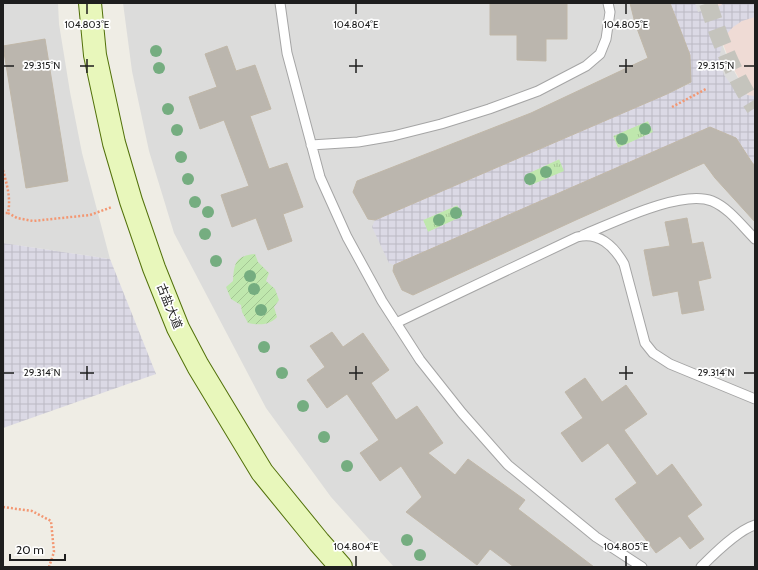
<svg xmlns="http://www.w3.org/2000/svg" width="758" height="570" font-family="Cabin,'Noto Sans SC',sans-serif">
<style>
.residential{fill:#dcdcdb}
.commercial{fill:#efdbd5}
.grass{fill:url(#grass-tufts)}
.garden{fill:url(#garden-furrows)}
.plaza{fill:url(#plaza-grid);fill-rule:evenodd}
.building{fill:#bbb6ae;stroke:#c0b7a8}
.lines{fill:none;stroke-linecap:round;stroke-linejoin:round}
.street-tunnel{stroke:#c5c4bd;stroke-width:18;stroke-dasharray:18 9;stroke-linecap:butt}
.lane-casing{stroke:#a5a5a5;stroke-width:11}
.secondary-casing{stroke:#52710a;stroke-width:24}
.path{stroke:#f39772;stroke-width:2.5;stroke-dasharray:2 2;stroke-linecap:butt}
.lane{stroke:#fff;stroke-width:9}
.secondary{stroke:#e8f7bb;stroke-width:22}
.tree{fill:#75ad80}
.ticks{fill:none;stroke:#1e1e1e;stroke-width:1.5}
.labels{text-anchor:middle;dominant-baseline:central;stroke-width:3.5;stroke-linejoin:round;paint-order:stroke}
.street-label{font-size:12px;fill:#1e1e1e;stroke:#fff}
.ticks-label{font-size:10px;text-anchor:middle;fill:#1e1e1e;stroke:#fff;stroke-width:3.5;stroke-linejoin:round;paint-order:stroke}
</style>
<defs>
<pattern id="grass-tufts" width="24" height="20" patternUnits="userSpaceOnUse"><rect width="24" height="20" fill="#bfe7ad"/><path d="M3 7l-1-3M5 7V3M7 7l1-3M15 17l-1-3M17 17v-4M19 17l1-3" fill="none" stroke="#a4c694"/></pattern>
<pattern id="garden-furrows" width="10" height="10" patternUnits="userSpaceOnUse"><rect width="10" height="10" fill="#bfe7ad"/><path d="M-1 1l2-2M0 10L10 0M9 11l2-2" fill="none" stroke="#a4c694"/></pattern>
<pattern id="plaza-grid" width="8" height="8" patternUnits="userSpaceOnUse"><rect width="8" height="8" fill="#dbd9e5"/><path d="M0 4h8M4 0v8" fill="none" stroke="#bcbac4"/></pattern>
</defs>
<rect width="100%" height="100%" fill="#efede5"/>
<path class="residential" d="M 3,3 L 58,3 L 59,24 L 70,92 L 82,153 L 110,259 L 3,243 Z
M 123,3 L 707,3 L 710,12 L 729,62 L 755,108 L 755,567 L 394,567 L 331,497 L 266,408 L 174,233 L 149,151 L 132,71 Z"/>
<path class="commercial" d="M 707,3 L 755,3 L 755,108 L 731,64 L 710,12 Z"/>
<path class="grass" d="M 648,121 L 654,132 L 618,148 L 613,136 Z
M 560,159 L 565,171 L 529,186 L 524,175 Z
M 458,205 L 463,216 L 428,232 L 423,220 Z"/>
<path class="garden" d="M 255,254 L 258,262 L 269,273 L 266,281 L 275,289 L 279,300 L 274,307 L 277,317 C 269,326 258,325 248,323 L 242,312 L 241,305 L 231,299 L 226,287 L 233,281 C 234,262 236,256 255,254 Z"/>
<path class="plaza" d="M 670,3 L 695,3 L 698,12 L 722,5 L 721,3 L 755,3 L 755,17 L 742,21 L 733,27 L 726,35 L 722,44 L 720,54 L 721,65 L 724,75 L 730,83 L 738,90 L 747,95 L 755,96 L 755,166 L 736,138 L 688,137 L 394,265 L 389,263 L 372,227 L 375,220 L 667,94 L 691,83 L 690,55 ZM 648,121 L 653,132 L 618,148 L 613,136 ZM 559,159 L 564,171 L 529,186 L 525,175 ZM 457,205 L 463,216 L 428,232 L 423,220 Z
M 3,243 L 110,259 L 156,374 L 3,428 Z"/>
<path class="building" d="M 490,3 L 567,3 L 567,39 L 546,39 L 546,61 L 517,60 L 517,35 L 490,35 Z
M 630,3 L 670,3 L 690,55 L 691,82 L 667,94 L 375,220 L 368,219 L 353,192 L 357,181 L 531,113 L 648,58 L 635,23 Z
M 45,39 L 68,181 L 26,188 L 3,46 Z
M 227,46 L 236,71 L 255,65 L 271,109 L 250,116 L 269,169 L 287,163 L 303,207 L 283,214 L 292,241 L 268,250 L 256,218 L 232,227 L 221,195 L 249,186 L 224,120 L 200,129 L 189,97 L 217,87 L 205,54 Z
M 710,127 L 736,138 L 755,167 L 755,222 L 715,178 L 704,163 L 578,219 L 413,295 L 402,290 L 393,271 L 394,265 Z
M 687,218 L 692,244 L 703,242 L 711,278 L 698,281 L 704,310 L 682,314 L 678,291 L 653,296 L 644,250 L 670,246 L 665,222 Z
M 332,332 L 343,347 L 363,333 L 389,370 L 371,383 L 396,420 L 417,406 L 443,443 L 428,453 L 455,475 L 468,459 L 525,500 L 518,509 L 594,567 L 514,567 L 490,549 L 477,565 L 406,512 L 422,497 L 401,466 L 380,481 L 360,453 L 379,440 L 347,394 L 327,408 L 307,380 L 325,367 L 310,346 Z
M 585,378 L 602,402 L 626,385 L 647,414 L 624,430 L 657,476 L 672,464 L 702,505 L 687,516 L 704,539 L 690,549 L 680,536 L 656,553 L 615,499 L 637,483 L 608,443 L 582,462 L 561,433 L 583,418 L 565,392 Z"/>
<g class="lines">
<path class="street-tunnel" d="M 708,3 C 719,39 734,76 755,108"/>
<defs>
<path id="lane" d="M 280,3 L 287,53 L 320,177 L 347,237 L 382,301 L 420,360 L 462,413 L 508,465 L 596,537 L 642,567
M 311,145 L 358,142 L 393,136 L 441,124 L 489,109 L 538,91 L 586,66 L 600,54 L 606,39 L 610,12 L 608,3
M 583,235 C 613,223 681,189 712,201 C 729,208 742,226 755,239
M 396,323 L 577,237 C 598,231 614,246 624,264 L 645,343 L 653,353 L 670,364 L 755,399
M 701,567 C 714,554 738,530 755,525"/>
<path id="secondary" d="M 90,3 L 95,55 L 114,143 L 131,201 L 154,268 L 178,328 L 198,366 L 262,472 L 319,542 L 341,567"/>
</defs>
<use href="#lane" class="lane-casing"/>
<use href="#secondary" class="secondary-casing"/>
<path class="path" d="M 672,107 L 706,89
M 3,170 C 7,185 11,198 8,213 L 3,213
M 8,213 L 17,218 L 33,221 L 90,215 L 112,207
M 3,507 L 32,511 L 51,521 L 54,552 L 49,567"/>
<use href="#lane" class="lane"/>
<use href="#secondary" class="secondary"/>
</g>
<g class="tree">
<circle cx="156" cy="51" r="6"/>
<circle cx="159" cy="68" r="6"/>
<circle cx="168" cy="109" r="6"/>
<circle cx="645" cy="129" r="6"/>
<circle cx="177" cy="130" r="6"/>
<circle cx="622" cy="139" r="6"/>
<circle cx="181" cy="157" r="6"/>
<circle cx="546" cy="172" r="6"/>
<circle cx="188" cy="179" r="6"/>
<circle cx="530" cy="179" r="6"/>
<circle cx="195" cy="202" r="6"/>
<circle cx="208" cy="212" r="6"/>
<circle cx="456" cy="213" r="6"/>
<circle cx="439" cy="220" r="6"/>
<circle cx="205" cy="234" r="6"/>
<circle cx="216" cy="261" r="6"/>
<circle cx="250" cy="276" r="6"/>
<circle cx="254" cy="289" r="6"/>
<circle cx="261" cy="310" r="6"/>
<circle cx="264" cy="347" r="6"/>
<circle cx="282" cy="373" r="6"/>
<circle cx="303" cy="406" r="6"/>
<circle cx="324" cy="437" r="6"/>
<circle cx="347" cy="466" r="6"/>
<circle cx="407" cy="540" r="6"/>
<circle cx="420" cy="555" r="6"/>
</g>
<path class="ticks" d="M 87,4 L 87,14M 356,4 L 356,14M 626,4 L 626,14M 87,59 L 87,73M 356,59 L 356,73M 626,59 L 626,73M 4,66 L 14,66M 80,66 L 94,66M 349,66 L 363,66M 619,66 L 633,66M 744,66 L 754,66M 87,366 L 87,380M 356,366 L 356,380M 626,366 L 626,380M 4,373 L 14,373M 80,373 L 94,373M 349,373 L 363,373M 619,373 L 633,373M 744,373 L 754,373M 356,556 L 356,566M 626,556 L 626,566"/>
<g class="labels">
<g class="street-label">
<text transform="translate(170 306) rotate(68)">古盐大道</text>
</g>
</g>
<g class="ticks-label">
<text x="87" y="28">104.803°E</text>
<text x="356" y="28">104.804°E</text>
<text x="626" y="28">104.805°E</text>
<text x="42" y="69">29.315°N</text>
<text x="716" y="69">29.315°N</text>
<text x="42" y="376">29.314°N</text>
<text x="716" y="376">29.314°N</text>
<text x="356" y="550">104.804°E</text>
<text x="626" y="550">104.805°E</text>
</g>
<rect width="758" height="570" fill="none" stroke="#1e1e1e" stroke-width="8"/>
<path d="M10 554v6h55v-6" fill="none" stroke="#1e1e1e" stroke-width="2"/>
<text x="16" y="554" font-size="12" fill="#1e1e1e" stroke="#ffffff" stroke-width="3" paint-order="stroke">20 m</text>
</svg>
